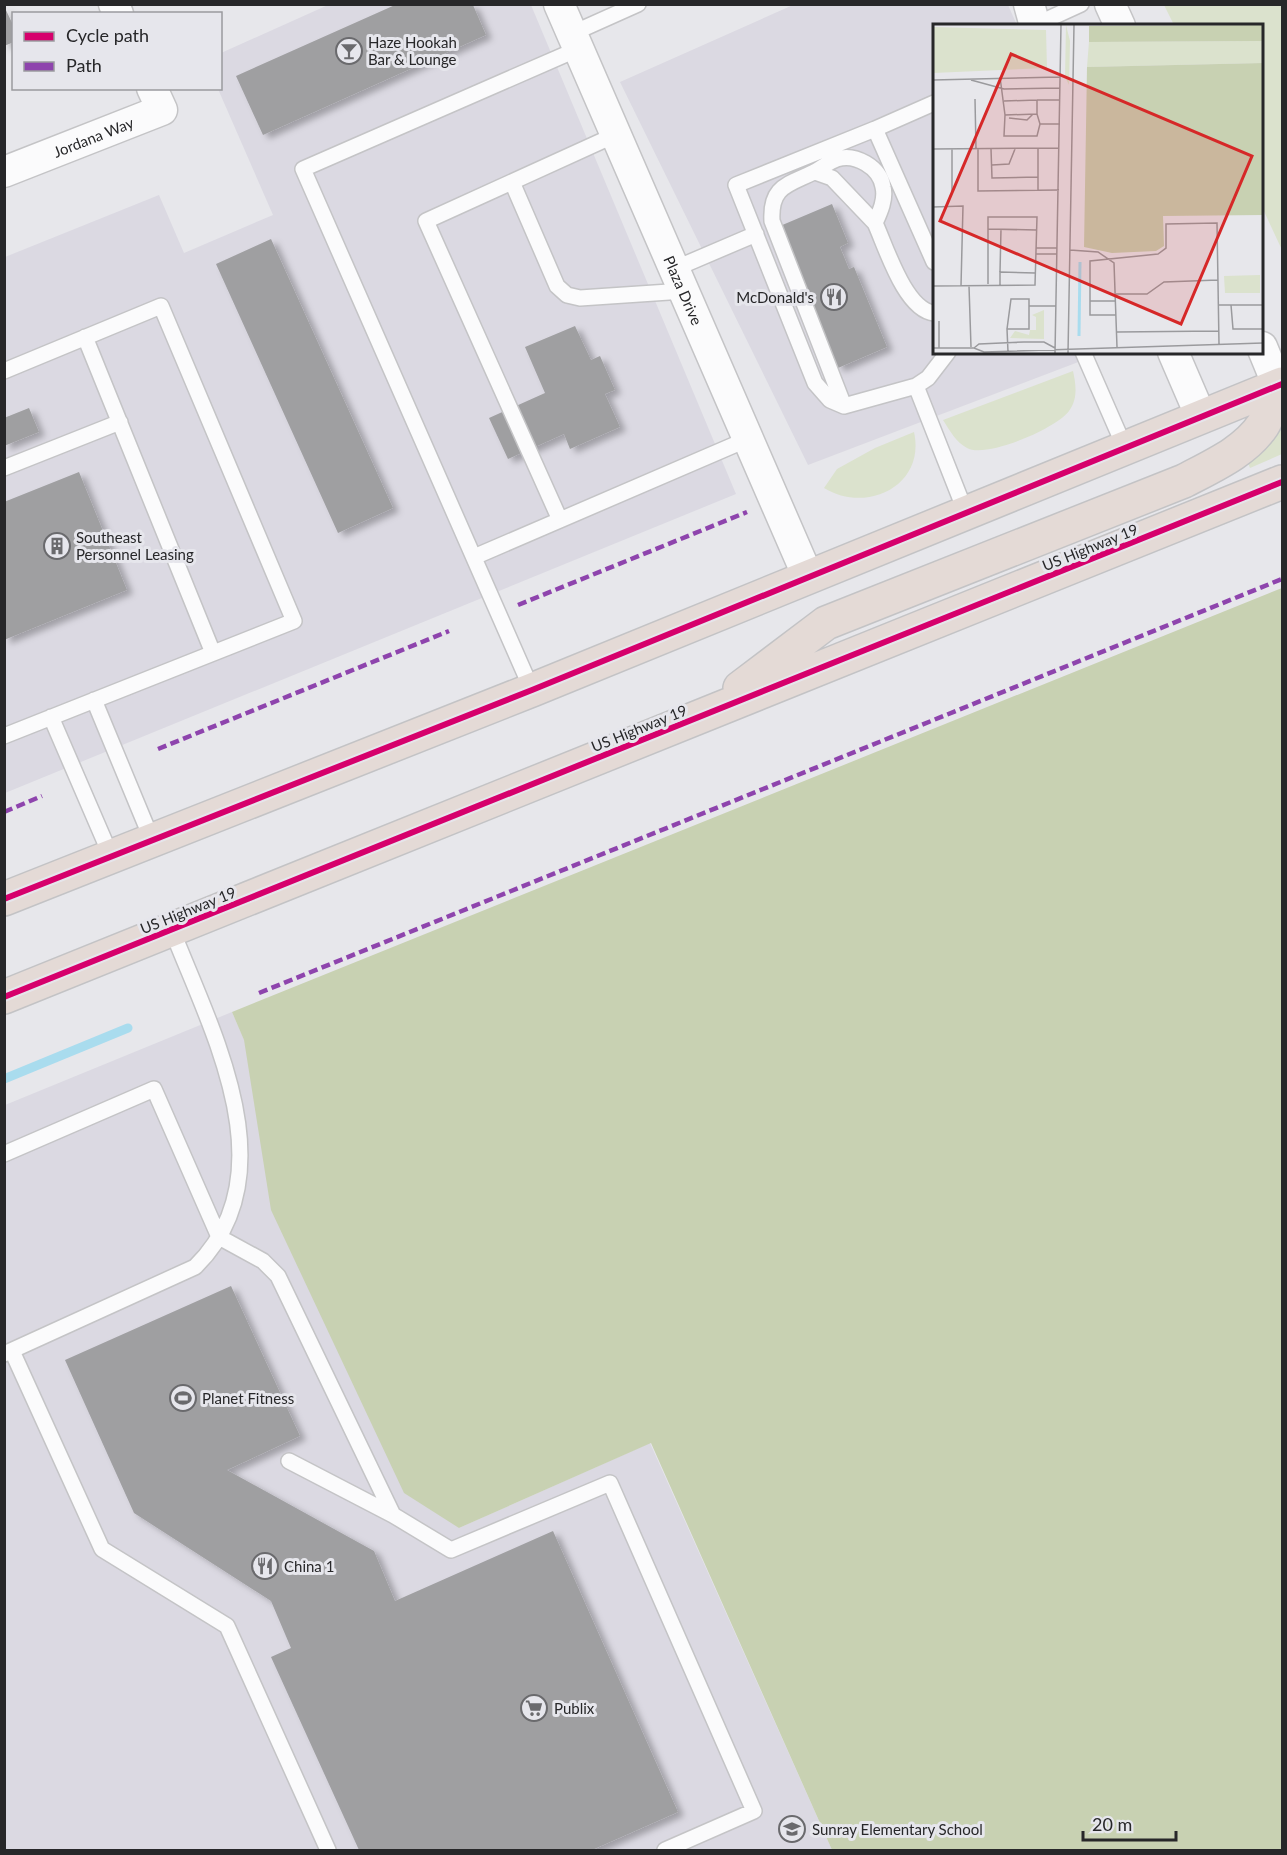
<svg xmlns="http://www.w3.org/2000/svg" width="1287" height="1855" font-family="Lato,sans-serif">
<style>
.built{fill:#dbd9e2}
.green{fill:#dbe2cd}
.forest{fill:#c8d1b2}
.lines{fill:none;stroke-linecap:round;stroke-linejoin:round}
.stream{stroke:#a9dcee;stroke-width:9}
.building{fill:#9f9fa1;filter:url(#shadow)}
.service-casing{stroke:#c4c4c6;stroke-width:18}
.minor-casing{stroke:#c4c4c6;stroke-width:33}
.trunk-casing{stroke:#c3c3c5;stroke-width:36}
.service{stroke:#fbfbfc;stroke-width:15}
.minor{stroke:#fbfbfc;stroke-width:30}
.trunk{stroke:#e4dad6;stroke-width:33}
.quiet{stroke:#8e44ad;stroke-width:4.5;stroke-dasharray:9 4.5;stroke-linecap:butt}
.cycleway-casing{stroke:#e6e6ec;stroke-width:10}
.cycleway{stroke:#d6006c;stroke-width:6}
.labels{text-anchor:middle;dominant-baseline:central;stroke-width:6;stroke-linejoin:round;paint-order:stroke}
.poi-label{font-size:15px;fill:#272729;stroke:#e6e6ec;text-anchor:start}
.street-label{font-size:15px;fill:#272729;stroke:#e6e6ec}
.inset-river{fill:none;stroke:#a9dcee;stroke-width:3}
.inset-road{fill:none;stroke:#9a9a9d;stroke-width:1.5}
.view{fill:#d62828;fill-opacity:0.15;stroke:#d62828;stroke-width:3}
.inset-edge{fill:none;stroke:#272729;stroke-width:3}
</style>
<defs>
<filter id="shadow"><feDropShadow dx="6" dy="4" stdDeviation="3" flood-color="#0004"/></filter>
</defs>
<rect width="100%" height="100%" fill="#e7e7eb"/>
<path class="built" d="M 328,5 L 531,5 L 736,494 L 5,793 L 5,257 L 159,195 L 184,253 L 273,215 L 218,89 L 220,88 L 221,53 Z
M 793,5 L 1008,5 L 1017,25 L 934,26 L 934,352 L 1102,353 L 808,465 L 620,82 Z
M 232,1012 L 459,1528 L 650,1443 L 832,1850 L 5,1850 L 5,1105 Z"/>
<path class="green" d="M 1164,5 L 1282,5 L 1282,250 L 1262,207 L 1262,26 L 1174,25 Z
M 1073,371 C 1076,385 1078,399 1069,411 C 1057,428 986,459 967,448 C 956,442 950,431 943,420 Z
M 1282,422 L 1282,454 L 1250,468 L 1248,463 L 1263,451 Z
M 914,432 C 926,486 866,514 824,488 L 837,469 L 875,448 Z"/>
<path class="forest" d="M 1282,588 L 1282,1850 L 832,1850 L 651,1443 L 459,1528 L 404,1493 L 271,1210 L 244,1040 L 232,1012 Z"/>
<g class="lines">
<path class="stream" d="M 4,1079 L 128,1028"/>
</g>
<path class="building" d="M 395,5 L 473,5 L 486,35 L 263,135 L 236,76 Z
M 4,6 L 14,27 L 14,42 L 4,46 Z
M 832,204 L 848,243 L 840,247 L 849,269 L 854,267 L 887,347 L 838,368 L 780,226 Z
M 271,239 L 393,508 L 338,533 L 216,264 Z
M 575,326 L 591,360 L 600,356 L 615,390 L 605,394 L 620,427 L 570,449 L 564,434 L 508,459 L 489,418 L 545,393 L 525,347 Z
M 29,408 L 39,432 L 4,446 L 4,418 Z
M 79,472 L 127,590 L 4,640 L 4,502 Z
M 231,1286 L 300,1436 L 227,1470 L 374,1551 L 395,1601 L 553,1531 L 678,1812 L 592,1850 L 359,1850 L 271,1657 L 291,1648 L 271,1601 L 134,1513 L 65,1360 Z"/>
<g class="lines">
<defs>
<path id="service" d="M 1033,26 L 1081,4
M 571,34 L 638,4
M 875,129 L 934,103
M 815,172 L 832,178 L 875,223
M 512,182 L 557,286 L 567,295 L 580,298 L 684,291
M 934,262 L 875,129 L 736,185 L 815,383 L 830,400 L 844,406 L 916,386 L 928,378 L 948,352
M 674,269 L 756,234
M 85,337 L 213,653
M 1083,352 L 1125,448
M 4,371 L 161,306 L 294,621 L 4,736
M 916,386 L 966,513
M 844,406 L 772,221 C 770,187 787,185 812,173 C 821,169 828,162 837,159 C 855,153 880,167 883,187 C 886,199 880,212 875,223 C 886,247 905,310 934,313
M 4,468 L 120,422
M 560,520 L 426,221 L 615,135
M 474,557 L 748,439
M 532,690 L 303,169 L 578,49
M 94,700 L 152,840
M 51,717 L 111,856
M 4,1154 L 154,1089 L 219,1237 L 263,1261 L 278,1276 L 393,1515 L 451,1550 L 610,1483 L 754,1811 L 665,1850
M 12,1351 L 102,1549 L 227,1626 L 328,1850
M 4,1354 L 195,1267 C 290,1174 211,1030 172,930
M 289,1461 L 393,1515"/>
<g id="minor">
<path d="M 114,4 L 118,14"/>
<path id="s1" d="M 559,4 L 808,577"/>
<path d="M 1029,4 L 1035,26"/>
<path d="M 1110,4 L 1120,26"/>
<path id="s2" d="M 4,172 L 162,110 L 152,88"/>
<path d="M 1262,347 L 1278,386"/>
<path d="M 1173,352 L 1201,417"/>
</g>
<path id="trunk" d="M 740,688 L 826,623 L 1184,481 C 1212,466 1245,452 1263,425 C 1270,414 1274,398 1278,386
M 4,899 L 532,690 L 1282,384
M 4,997 L 1282,482"/>
</defs>
<use href="#service" class="service-casing"/>
<use href="#minor" class="minor-casing"/>
<use href="#trunk" class="trunk-casing"/>
<use href="#service" class="service"/>
<use href="#minor" class="minor"/>
<use href="#trunk" class="trunk"/>
<path class="quiet" d="M 518,605 L 747,512
M 158,749 L 449,631
M 4,812 L 42,796
M 259,993 L 1282,579"/>
<defs>
<path id="cycleway" d="M 4,899 L 532,690 L 1282,384
M 4,997 L 1282,482"/>
</defs>
<use href="#cycleway" class="cycleway-casing"/>
<use href="#cycleway" class="cycleway"/>
</g>
<defs>
<symbol id="bar-ring" viewBox="-11 -11 22 22"><circle r="9.5" fill="#e6e6ec" stroke="#6a6a6d" stroke-width="1.5"/><path d="M-6-5H6L.8 .8V4.5H3.5V6h-7V4.5H-.8V.8Z" fill="#6a6a6d"/></symbol>
<symbol id="restaurant-ring" viewBox="-11 -11 22 22"><circle r="9.5" fill="#e6e6ec" stroke="#6a6a6d" stroke-width="1.5"/><path d="M-5-6h1v4h1v-4h1v4h1v-4h1v5L-1.5 .5V6h-2V.5L-5-1ZM5-6V6H3V1.5H1.5Q1.5-4 5-6Z" fill="#6a6a6d"/></symbol>
<symbol id="building-ring" viewBox="-11 -11 22 22"><circle r="9.5" fill="#e6e6ec" stroke="#6a6a6d" stroke-width="1.5"/><path d="M-4-6H4V6H1V3H-1V6H-4ZM-2.5-4.3h1.7v1.8h-1.7ZM.8-4.3h1.7v1.8H.8ZM-2.5-1h1.7V.8h-1.7ZM.8-1h1.7V.8H.8Z" fill="#6a6a6d"/></symbol>
<symbol id="stadium-ring" viewBox="-11 -11 22 22"><circle r="9.5" fill="#e6e6ec" stroke="#6a6a6d" stroke-width="1.5"/><path d="M0-5a6.5 5 0 1 0 0 10a6.5 5 0 1 0 0-10ZM-3.5-1.8h7v3.6h-7Z" fill="#6a6a6d"/></symbol>
<symbol id="supermarket-ring" viewBox="-11 -11 22 22"><circle r="9.5" fill="#e6e6ec" stroke="#6a6a6d" stroke-width="1.5"/><path d="M-6-5.5h2.5l.6 2H6L4.5 2H-2.5L-4.4-4H-6ZM-1.5 3.2a1.3 1.3 0 1 0 .1 0ZM3 3.2a1.3 1.3 0 1 0 .1 0Z" fill="#6a6a6d"/></symbol>
<symbol id="school-ring" viewBox="-11 -11 22 22"><circle r="9.5" fill="#e6e6ec" stroke="#6a6a6d" stroke-width="1.5"/><path d="M0-5L7-2L0 1L-7-2ZM-4 1L0 2.5L4 1V4Q0 6-4 4Z" fill="#6a6a6d"/></symbol>
</defs>
<g fill-rule="evenodd">
<use href="#bar-ring" x="334" y="36" width="30" height="30"/>
<use href="#restaurant-ring" x="819" y="282" width="30" height="30"/>
<use href="#building-ring" x="42" y="531" width="30" height="30"/>
<use href="#stadium-ring" x="168" y="1383" width="30" height="30"/>
<use href="#restaurant-ring" x="250" y="1551" width="30" height="30"/>
<use href="#supermarket-ring" x="519" y="1693" width="30" height="30"/>
<use href="#school-ring" x="777" y="1814" width="30" height="30"/>
</g>
<g class="labels">
<g class="poi-label">
<text x="368" y="42">Haze Hookah<tspan x="368" dy="17">Bar &amp; Lounge</tspan></text>
<text x="814" y="297" text-anchor="end">McDonald's</text>
<text x="76" y="537">Southeast<tspan x="76" dy="17">Personnel Leasing</tspan></text>
<text x="202" y="1398">Planet Fitness</text>
<text x="284" y="1566">China 1</text>
<text x="554" y="1708">Publix</text>
<text x="812" y="1829">Sunray Elementary School</text>
</g>
<g class="street-label">
<text stroke="none"><textPath href="#s2" startOffset="96">Jordana Way</textPath></text>
<text stroke="none"><textPath href="#s1" startOffset="312">Plaza Drive</textPath></text>
<text transform="translate(1090 547) rotate(-22)">US Highway 19</text>
<text transform="translate(639 728) rotate(-22)">US Highway 19</text>
<text transform="translate(188 910) rotate(-22)">US Highway 19</text>
</g>
</g>
<g transform="translate(933 24)">
<rect width="330" height="330" fill="#e7e7eb"/>
<path d="M 133,1 L 137,17 L 136,61 L 132,53 ZM 0,3 L 113,6 L 114,44 L 0,49 ZM 330,17 L 330,39 L 154,43 L 156,18 ZM 327,251 L 327,269 L 292,269 L 291,252 ZM 111,286 L 111,315 L 77,314 L 82,307 L 96,311 L 97,306 L 103,306 L 103,293 L 99,291 Z" fill="#dbe2cd"/>
<path d="M 330,1 L 330,17 L 156,18 L 156,2 ZM 330,39 L 330,191 L 230,192 L 231,222 L 223,227 L 179,229 L 151,223 L 154,43 Z" fill="#c8d1b2"/>
<path class="inset-river" d="M 146,312 L 147,238"/>
<path class="inset-road" d="M 67,53 L 72,91M 0,56 L 127,53M 38,56 L 71,65 L 127,64M 42,75 L 43,125M 104,76 L 127,76M 71,77 L 104,76 L 104,90M 104,90 L 107,100 L 104,112 L 71,112 L 72,91 ZM 76,94 L 94,96 L 100,90M 107,100 L 127,100M 105,124 L 105,167M 0,125 L 126,124M 19,125 L 19,168M 45,125 L 45,167 L 126,166M 58,125 L 59,154 L 105,153M 59,141 L 76,140 L 82,125M 0,183 L 30,182 L 28,262M 55,205 L 103,206M 103,224 L 124,224M 137,226 L 165,228 L 181,239 L 184,323M 103,230 L 124,230M 67,248 L 68,205M 67,261 L 67,248 L 102,249M 0,262 L 102,261 L 104,193 L 55,193 L 55,260M 36,262 L 38,323M 183,270 L 214,270 L 231,258 L 285,256M 157,277 L 157,291 L 183,291M 183,277 L 157,277 L 157,237 L 225,230 L 233,224 L 233,200 L 284,199 L 286,320M 285,281 L 330,281M 298,281 L 300,305 L 330,305M 6,297 L 6,324M 74,305 L 78,275 L 96,275 L 96,282M 184,308 L 286,307M 0,324 L 41,324 L 51,328 L 330,319M 41,324 L 46,320 L 91,318 L 111,318 L 122,324M 75,328 L 74,305 L 96,305 L 96,282 L 123,282M 122,329 L 128,1M 135,329 L 141,1"/>
<path class="view" d="M 78,30 L 319,132 L 248,300 L 7,197 Z"/>
<rect width="330" height="330" class="inset-edge"/>
</g>
<rect width="1287" height="1855" fill="none" stroke="#272729" stroke-width="12"/>
<rect x="12" y="12" width="210" height="78" fill="#e6e6ec" stroke="#9a9a9e" stroke-width="1.5"/>
<rect x="24" y="32" width="30" height="9" fill="#d6006c" stroke="#9a9a9e" stroke-width="1.5"/>
<text x="66" y="42" font-size="18" fill="#272729">Cycle path</text>
<rect x="24" y="62" width="30" height="9" fill="#8e44ad" stroke="#9a9a9e" stroke-width="1.5"/>
<text x="66" y="72" font-size="18" fill="#272729">Path</text>
<path d="M1083 1831v9h93v-9" fill="none" stroke="#272729" stroke-width="3"/>
<text x="1092" y="1831" font-size="18" fill="#272729" stroke="#e6e6ec" stroke-width="4.5" paint-order="stroke">20 m</text>
</svg>
